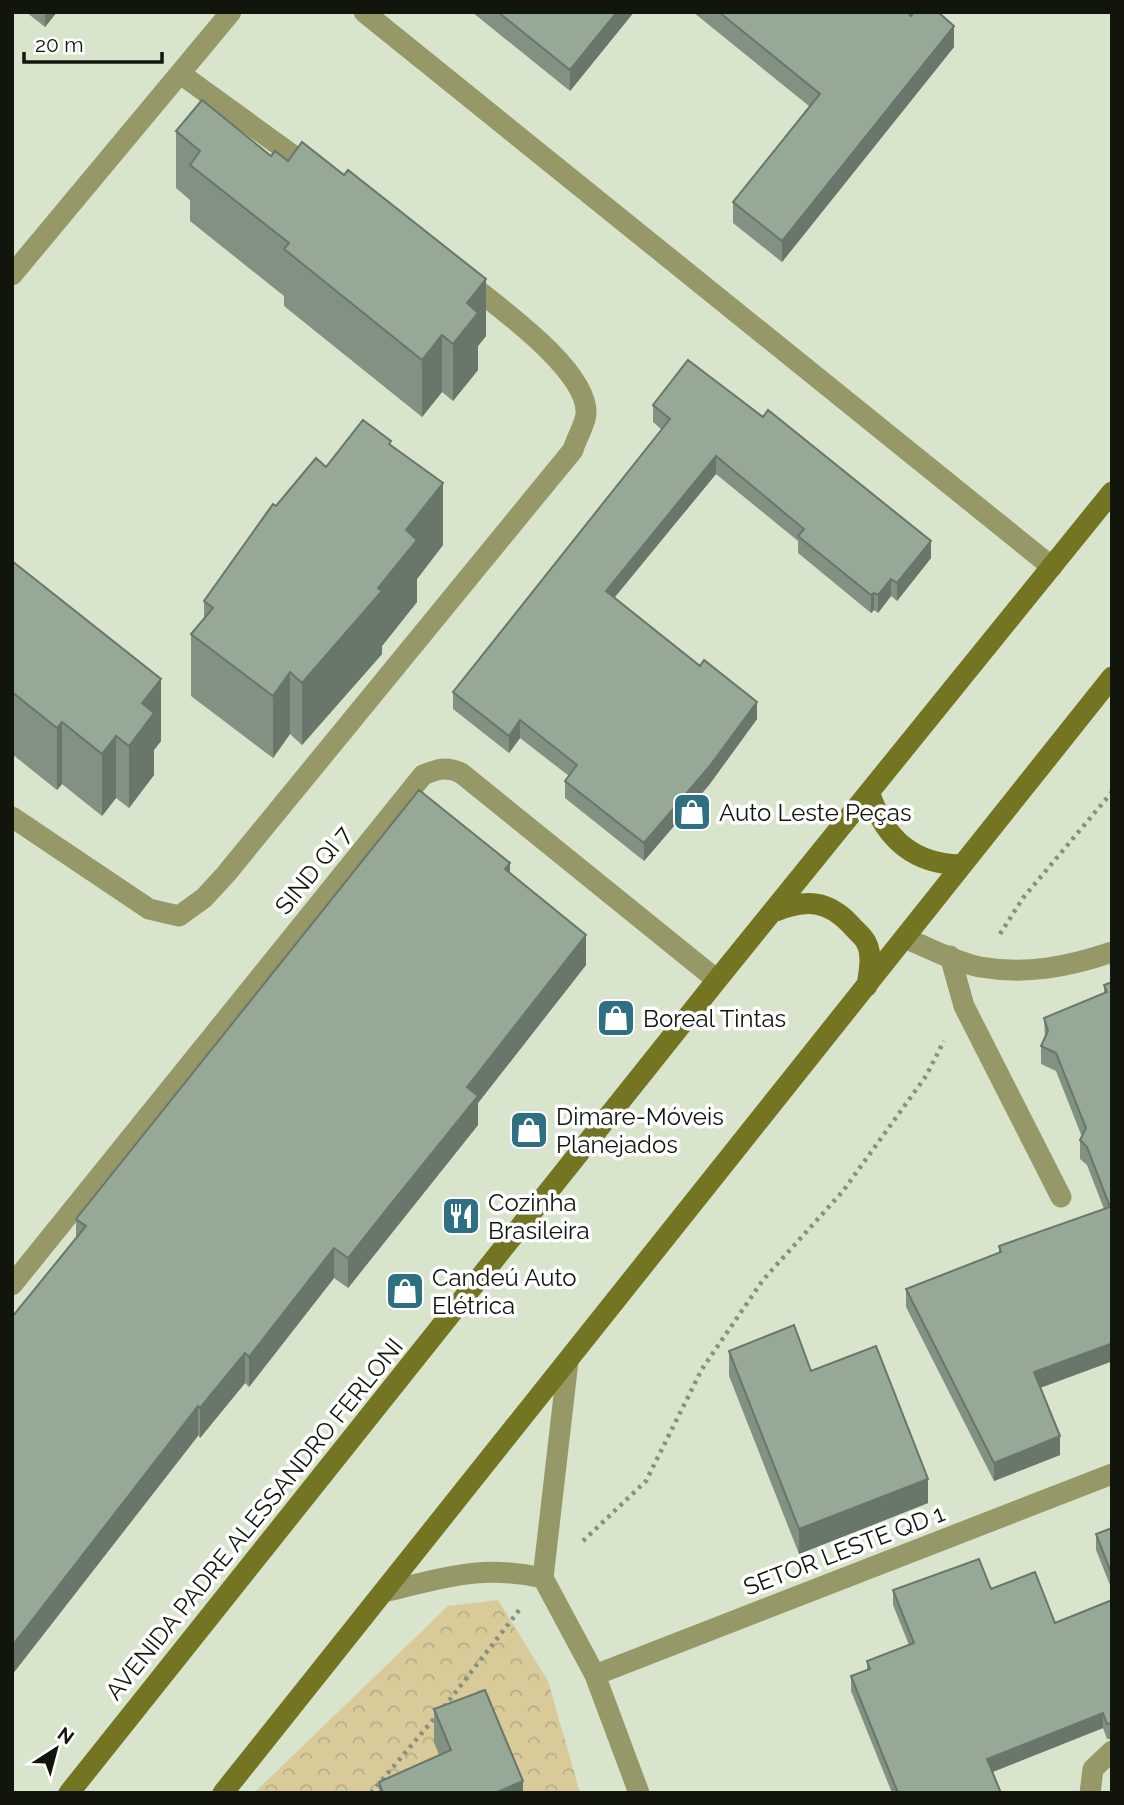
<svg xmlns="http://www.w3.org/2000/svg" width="1124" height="1805" font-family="Raleway,sans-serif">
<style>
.park{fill:url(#park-crowns)}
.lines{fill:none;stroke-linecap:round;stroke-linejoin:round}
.path{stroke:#88917f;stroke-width:4.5;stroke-dasharray:3.5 5;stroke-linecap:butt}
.lane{stroke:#969867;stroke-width:21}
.street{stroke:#969867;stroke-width:21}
.secondary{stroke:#737523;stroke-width:21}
.wall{fill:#819182}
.shaded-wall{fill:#69766a}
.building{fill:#96a997;stroke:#69766a;stroke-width:2}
.labels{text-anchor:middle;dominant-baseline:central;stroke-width:7;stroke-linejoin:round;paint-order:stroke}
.poi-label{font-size:24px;fill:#11150c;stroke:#fff;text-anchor:start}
.street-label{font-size:24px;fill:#11150c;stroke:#fff}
</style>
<defs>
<pattern id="park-crowns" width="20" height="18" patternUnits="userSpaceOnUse" patternTransform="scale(1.75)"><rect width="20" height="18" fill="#d9ca9a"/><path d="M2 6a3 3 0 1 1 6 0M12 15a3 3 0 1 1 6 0" fill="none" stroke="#b9ad84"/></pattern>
</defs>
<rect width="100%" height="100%" fill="#d8e4cc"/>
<path class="park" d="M 498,1600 L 548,1681 L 580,1793 L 254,1793 L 448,1606 Z"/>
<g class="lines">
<path class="path" d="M 1000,934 L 1023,898 L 1112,792
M 583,1541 L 646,1481 L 702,1369 L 763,1280 L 843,1191 L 926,1076 L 944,1041
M 444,1707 L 520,1609
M 371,1793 L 438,1714"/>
<path class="lane" d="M 182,75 L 316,172
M 12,817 L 149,909 L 179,916 L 204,898 L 226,874 L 573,450 C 576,439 585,425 586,414 C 589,370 495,305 464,279
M 950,956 L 964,1006 L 1061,1197"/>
<path class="street" d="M 364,12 L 1052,567
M 12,275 L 231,12
M 905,938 C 929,948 955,962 980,967 C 1026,975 1068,967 1112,952
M 12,1285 L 423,775 C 438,769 446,766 461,773 L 717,980
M 568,1361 L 543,1578 L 595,1675 L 639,1793
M 384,1592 C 443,1578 482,1564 543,1578
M 595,1675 L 1112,1474
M 1090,1793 L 1093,1769 L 1112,1751"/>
<path class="secondary" d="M 870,794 C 885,839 913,864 961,865
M 776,911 C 806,899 828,900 851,925 C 855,930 863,936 866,942 C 873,955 869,972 867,986
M 69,1793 L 717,980 L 1112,492
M 223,1793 L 1112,677"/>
</g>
<path class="wall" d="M 26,12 L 57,12 L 45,27 Z
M 472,12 L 634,12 L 570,91 Z
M 693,12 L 907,12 L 954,47 L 782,262 L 733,223 L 733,202 L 809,106 Z
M 176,131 L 486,336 L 478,346 L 478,370 L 453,401 L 442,392 L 422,417 L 284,306 L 284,296 L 190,221 L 190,200 L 176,188 Z
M 653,405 L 931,558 L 897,601 L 891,596 L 878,613 L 874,610 L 871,613 L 798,553 L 798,541 L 716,474 L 614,597 L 757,719 L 709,785 L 644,861 L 565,798 L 565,781 L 569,776 L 520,738 L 509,753 L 453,709 L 453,692 L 662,430 L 653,422 Z
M 391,445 L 443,545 L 417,579 L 417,602 L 382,646 L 382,654 L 302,745 L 290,734 L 273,758 L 191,696 L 191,634 L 204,619 L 204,601 L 276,506 L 326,467 Z
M 12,561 L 161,741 L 154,750 L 154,775 L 129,808 L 116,798 L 102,816 L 62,784 L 57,790 L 12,754 Z
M 510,874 L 586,965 L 478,1103 L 478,1125 L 348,1288 L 334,1278 L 249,1387 L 245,1383 L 200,1438 L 76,1238 L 76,1219 Z
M 1112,982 L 1112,1368 L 1110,1362 L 1040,1388 L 1060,1455 L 994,1481 L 906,1307 L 906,1289 L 999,1253 L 999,1246 L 1104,1209 L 1087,1165 L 1080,1159 L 1080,1140 L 1082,1137 L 1056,1071 L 1041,1064 L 1041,1046 L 1045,1039 L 1044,1018 L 1104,993 L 1104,985 Z
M 729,1351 L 811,1371 L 928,1503 L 799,1554 L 729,1376 Z
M 1112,1528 L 1112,1590 L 1096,1550 L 1096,1534 Z
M 991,1589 L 1055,1623 L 1112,1600 L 1112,1739 L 1107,1739 L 1103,1728 L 993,1772 L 1001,1793 L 892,1793 L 851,1691 L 851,1676 L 867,1670 L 867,1661 L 909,1645 L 893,1605 L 893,1590 Z
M 434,1709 L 523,1793 L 379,1793 L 379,1782 L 439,1755 L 434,1742 Z"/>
<path class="shaded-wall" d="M 45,12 L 57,12 L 45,27 Z
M 617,12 L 634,12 L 570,91 L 570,70 Z
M 954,26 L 954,47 L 782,262 L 782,241 Z
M 486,279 L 486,336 L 478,346 L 478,370 L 453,401 L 453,344 L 467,303 Z
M 442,335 L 442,392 L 422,417 L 422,360 Z
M 716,456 L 716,474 L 606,608 L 606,591 Z
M 443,483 L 443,545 L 417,579 L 417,602 L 382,646 L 382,654 L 302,745 L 302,683 L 378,588 L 406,530 Z
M 931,541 L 931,558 L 897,601 L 897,583 Z
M 891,579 L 891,596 L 878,613 L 878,595 Z
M 874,593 L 874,610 L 871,613 L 871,595 Z
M 290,672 L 290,734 L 273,758 L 273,696 Z
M 161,679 L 161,741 L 154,750 L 154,775 L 129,808 L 129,746 L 142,703 Z
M 757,702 L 757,719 L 709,785 L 644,861 L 644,843 Z
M 520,720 L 520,738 L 509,753 L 509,736 Z
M 62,722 L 62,784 L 57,790 L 57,728 Z
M 116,736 L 116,798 L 102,816 L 102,754 Z
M 510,863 L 510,893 L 505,869 Z
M 586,935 L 586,965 L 478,1103 L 478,1125 L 348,1288 L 348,1258 L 467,1087 Z
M 334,1248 L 334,1278 L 249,1387 L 249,1357 Z
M 1110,1344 L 1110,1362 L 1034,1390 L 1034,1372 Z
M 245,1353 L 245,1383 L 200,1438 L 200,1408 Z
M 198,1406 L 198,1436 L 12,1675 L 12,1646 Z
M 1060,1436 L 1060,1455 L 994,1481 L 994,1463 Z
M 928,1479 L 928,1503 L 799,1554 L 799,1529 Z
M 1103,1713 L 1103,1728 L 987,1774 L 987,1759 Z
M 523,1781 L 523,1793 L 495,1793 Z"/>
<path class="building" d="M 498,12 L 617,12 L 570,70 Z
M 719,12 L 907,12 L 911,16 L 914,12 L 938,12 L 954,26 L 782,241 L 733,202 L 820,94 Z
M 202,100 L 271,156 L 275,151 L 288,161 L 302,142 L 344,175 L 348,170 L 486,279 L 467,303 L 478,313 L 453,344 L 442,335 L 422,360 L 284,249 L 289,243 L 190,165 L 200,151 L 176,131 Z
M 688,360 L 763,417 L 768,410 L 931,541 L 897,583 L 891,579 L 878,595 L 874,593 L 871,595 L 798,536 L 804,529 L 716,456 L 606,591 L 700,666 L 704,660 L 757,702 L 709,767 L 644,843 L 565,781 L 577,765 L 520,720 L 509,736 L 453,692 L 670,419 L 653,405 Z
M 363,420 L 391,441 L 389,444 L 443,483 L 406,530 L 417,540 L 378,588 L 382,591 L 302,683 L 290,672 L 273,696 L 191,634 L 213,608 L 204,601 L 273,504 L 276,506 L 316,458 L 326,467 Z
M 12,561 L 161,679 L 142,703 L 154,713 L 129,746 L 116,736 L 102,754 L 62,722 L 57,728 L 12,692 Z
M 419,790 L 510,863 L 505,869 L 586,935 L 467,1087 L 478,1096 L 391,1204 L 348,1258 L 334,1248 L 249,1357 L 245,1353 L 200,1408 L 198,1406 L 12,1646 L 12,1317 L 86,1226 L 76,1219 Z
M 1112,982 L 1112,1350 L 1110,1344 L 1034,1372 L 1060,1436 L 994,1463 L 906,1289 L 1001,1252 L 999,1246 L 1110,1207 L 1087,1147 L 1080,1140 L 1086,1128 L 1056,1053 L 1041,1046 L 1048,1031 L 1044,1018 L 1107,992 L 1104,985 Z
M 794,1325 L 811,1371 L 876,1346 L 928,1479 L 799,1529 L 729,1351 Z
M 1112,1528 L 1112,1575 L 1096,1534 Z
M 979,1559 L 991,1589 L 1035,1572 L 1055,1623 L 1112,1600 L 1112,1723 L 1107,1724 L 1103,1713 L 987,1759 L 1001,1793 L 898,1793 L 851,1676 L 870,1669 L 867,1661 L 914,1643 L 893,1590 Z
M 485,1690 L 523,1781 L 495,1793 L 383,1793 L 379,1782 L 451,1750 L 434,1709 Z"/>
<defs>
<symbol id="shop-square" viewBox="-11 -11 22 22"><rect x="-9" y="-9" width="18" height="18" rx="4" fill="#2e7082" stroke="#fff"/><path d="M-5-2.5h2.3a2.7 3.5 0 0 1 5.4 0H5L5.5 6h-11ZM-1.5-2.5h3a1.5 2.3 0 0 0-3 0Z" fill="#fff"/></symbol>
<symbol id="restaurant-square" viewBox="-11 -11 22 22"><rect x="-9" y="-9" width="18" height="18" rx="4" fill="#2e7082" stroke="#fff"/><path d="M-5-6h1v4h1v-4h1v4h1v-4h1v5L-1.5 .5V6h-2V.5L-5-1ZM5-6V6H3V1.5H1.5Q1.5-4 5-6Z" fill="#fff"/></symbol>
</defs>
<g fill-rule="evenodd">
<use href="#shop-square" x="670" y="790" width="44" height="44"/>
<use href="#shop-square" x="594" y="996" width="44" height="44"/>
<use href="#shop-square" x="507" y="1108" width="44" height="44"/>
<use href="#restaurant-square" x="439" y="1194" width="44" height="44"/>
<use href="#shop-square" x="383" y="1269" width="44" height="44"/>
</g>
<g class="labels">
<g class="poi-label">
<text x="719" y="812">Auto Leste Peças</text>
<text x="643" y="1018">Boreal Tintas</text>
<text x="556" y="1116">Dimare-Móveis<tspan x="556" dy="28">Planejados</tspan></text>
<text x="488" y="1202">Cozinha<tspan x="488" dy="28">Brasileira</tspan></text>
<text x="432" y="1277">Candeú Auto<tspan x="432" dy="28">Elétrica</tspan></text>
</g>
<g class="street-label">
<text transform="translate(313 870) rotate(-51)">SIND QI 7</text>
<text transform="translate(254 1519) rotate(-51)">AVENIDA PADRE ALESSANDRO FERLONI</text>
<text transform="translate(844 1550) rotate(-21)">SETOR LESTE QD 1</text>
</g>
</g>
<rect width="1124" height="1805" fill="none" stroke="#11150c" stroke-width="28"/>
<g transform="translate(56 1749) rotate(36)" stroke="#ffffff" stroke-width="5" paint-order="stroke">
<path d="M0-5L12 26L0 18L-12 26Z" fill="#11150c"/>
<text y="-10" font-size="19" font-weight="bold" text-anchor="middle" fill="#11150c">N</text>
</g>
<path d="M24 52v10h138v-10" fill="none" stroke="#11150c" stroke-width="3.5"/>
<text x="35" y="52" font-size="21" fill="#11150c" stroke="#ffffff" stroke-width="5" paint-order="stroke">20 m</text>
</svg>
